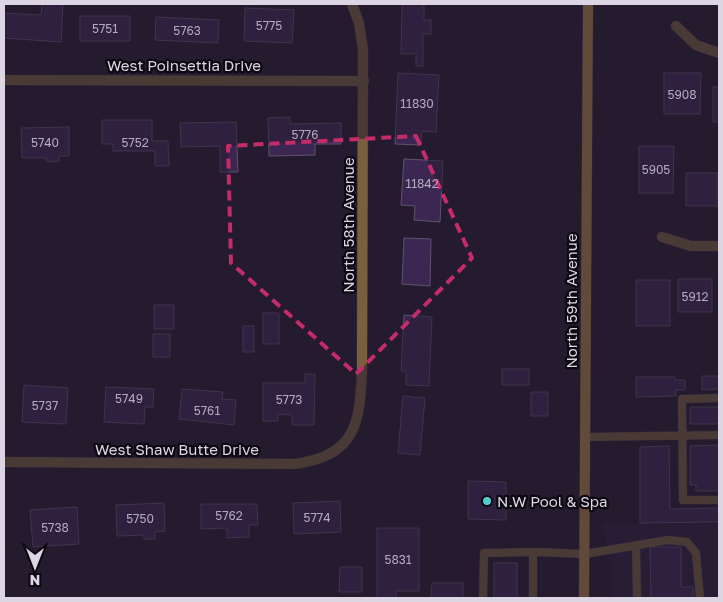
<svg xmlns="http://www.w3.org/2000/svg" width="723" height="602" font-family="'Golos Text',sans-serif">
<style>
.built{fill:#2d213d}
.building{fill:#3b2751;stroke:#5e536d}
.lines{fill:none;stroke-linecap:round;stroke-linejoin:round}
.service-casing{stroke:#3e3549;stroke-width:9}
.minor-casing{stroke:#3e3549;stroke-width:11}
.secondary-casing{stroke:#3e3549;stroke-width:11}
.service{stroke:#795f3c;stroke-width:8}
.minor{stroke:#795f3c;stroke-width:10}
.secondary{stroke:#ad8349;stroke-width:10}
.marked{fill:none;stroke:#c42b69;stroke-width:4;stroke-dasharray:10 6;stroke-linejoin:round}
.poi-dot{fill:#52cdce;stroke:#0c0811;stroke-width:2}
.labels{text-anchor:middle;dominant-baseline:central;stroke-width:4.5;stroke-linejoin:round;paint-order:stroke}
.number-label{font-size:12px;fill:#b3aabf}
.street-label{font-size:15px;fill:#dbd5e4;stroke:#0c0811}
.poi-label{font-size:15px;fill:#dbd5e4;stroke:#0c0811;text-anchor:start}
</style>
<rect width="100%" height="100%" fill="#241b30"/>
<path class="built" d="M 603,523 L 719,524 L 719,598 L 611,598 L 612,568 Z"/>
<path class="building" d="M 42,4 L 63,4 L 61,42 L 4,38 L 4,13 L 41,15 Z
M 402,4 L 424,4 L 424,20 L 431,20 L 431,34 L 423,34 L 423,66 L 416,66 L 416,54 L 401,54 Z
M 245,8 L 294,10 L 292,43 L 244,41 Z
M 80,16 L 130,16 L 130,41 L 80,41 Z
M 156,17 L 219,20 L 218,43 L 155,40 Z
M 398,73 L 439,75 L 436,132 L 422,131 L 421,145 L 395,144 Z
M 664,73 L 701,73 L 700,114 L 664,114 Z
M 713,87 L 719,87 L 719,122 L 713,122 Z
M 290,117 L 290,124 L 341,123 L 341,144 L 315,144 L 315,155 L 269,156 L 268,118 Z
M 102,120 L 152,120 L 152,141 L 168,141 L 169,166 L 155,166 L 155,151 L 113,151 L 113,144 L 102,144 Z
M 236,122 L 238,172 L 220,172 L 220,146 L 181,147 L 180,123 Z
M 69,127 L 69,156 L 59,156 L 59,161 L 47,162 L 47,158 L 22,158 L 21,128 Z
M 639,146 L 674,146 L 673,193 L 639,193 Z
M 404,159 L 443,161 L 440,222 L 414,220 L 415,206 L 401,205 Z
M 686,173 L 718,173 L 718,206 L 686,206 Z
M 404,238 L 431,239 L 430,286 L 402,284 Z
M 678,279 L 712,279 L 712,312 L 678,312 Z
M 636,280 L 670,280 L 670,326 L 636,326 Z
M 154,305 L 174,305 L 174,329 L 154,329 Z
M 263,313 L 279,313 L 279,344 L 263,344 Z
M 404,315 L 432,317 L 429,386 L 406,385 L 406,371 L 401,371 Z
M 243,326 L 254,326 L 254,352 L 243,352 Z
M 153,334 L 170,334 L 170,357 L 153,357 Z
M 502,369 L 529,369 L 529,385 L 502,385 Z
M 305,374 L 315,374 L 314,425 L 292,425 L 292,415 L 278,414 L 278,421 L 263,421 L 263,383 L 305,383 Z
M 702,376 L 719,376 L 719,389 L 702,390 Z
M 636,377 L 675,377 L 675,380 L 685,380 L 685,390 L 676,390 L 676,396 L 636,397 Z
M 24,385 L 68,388 L 66,424 L 22,422 Z
M 106,387 L 154,389 L 153,407 L 145,407 L 144,424 L 104,422 Z
M 182,389 L 223,392 L 222,399 L 236,400 L 234,425 L 179,419 Z
M 531,392 L 548,392 L 548,416 L 531,416 Z
M 403,396 L 425,398 L 420,455 L 398,453 Z
M 690,407 L 719,407 L 719,424 L 690,424 Z
M 719,445 L 719,491 L 696,491 L 696,485 L 690,485 L 690,446 Z
M 669,446 L 670,509 L 719,508 L 719,522 L 640,523 L 640,447 Z
M 468,481 L 506,482 L 506,520 L 468,519 Z
M 340,501 L 341,532 L 294,534 L 293,503 Z
M 164,503 L 165,531 L 155,532 L 155,539 L 144,539 L 144,535 L 117,536 L 116,505 Z
M 201,504 L 257,504 L 258,525 L 249,525 L 249,537 L 227,538 L 227,528 L 201,529 Z
M 77,507 L 79,544 L 33,547 L 30,510 Z
M 377,528 L 419,528 L 419,591 L 396,591 L 396,598 L 377,598 Z
M 650,547 L 681,547 L 681,587 L 693,587 L 693,598 L 651,598 Z
M 494,563 L 517,563 L 517,598 L 494,598 Z
M 340,567 L 362,567 L 362,592 L 339,592 Z
M 432,583 L 463,583 L 463,598 L 431,598 Z"/>
<g class="lines">
<defs>
<path id="service" d="M 719,398 L 682,399 L 683,500 L 719,500
M 586,437 L 719,435
M 636,545 L 637,598
M 533,552 L 533,598
M 483,598 L 484,553 L 538,552 L 585,554 L 668,540 L 687,542 L 696,553 L 700,598"/>
<path id="minor" d="M 676,26 L 696,45 L 719,53
M 4,80 L 364,81
M 662,237 L 691,246 L 719,246
M 4,462 L 295,464 C 356,455 360,424 362,369 L 363,49 L 359,23 L 352,4"/>
<path id="secondary" d="M 584,598 L 588,4"/>
</defs>
<use href="#service" class="service-casing"/>
<use href="#minor" class="minor-casing"/>
<use href="#secondary" class="secondary-casing"/>
<use href="#service" class="service"/>
<use href="#minor" class="minor"/>
<use href="#secondary" class="secondary"/>
</g>
<path d="M0 0H723V602H0ZM 416,136 L 472,258 L 356,374 L 231,263 L 228,146 Z" fill="#241b30" fill-opacity=".55" fill-rule="evenodd"/>
<path class="marked" d="M 416,136 L 472,258 L 356,374 L 231,263 L 228,146 Z"/>
<circle class="poi-dot" cx="487" cy="501" r="5"/>
<g class="labels">
<g class="number-label">
<text x="269" y="25">5775</text>
<text x="105" y="28">5751</text>
<text x="187" y="30">5763</text>
<text x="682" y="94">5908</text>
<text x="417" y="103">11830</text>
<text x="305" y="134">5776</text>
<text x="45" y="142">5740</text>
<text x="135" y="142">5752</text>
<text x="656" y="169">5905</text>
<text x="422" y="183">11842</text>
<text x="695" y="296">5912</text>
<text x="129" y="398">5749</text>
<text x="289" y="399">5773</text>
<text x="45" y="405">5737</text>
<text x="207" y="410">5761</text>
<text x="229" y="515">5762</text>
<text x="317" y="517">5774</text>
<text x="140" y="518">5750</text>
<text x="55" y="527">5738</text>
<text x="398" y="559">5831</text>
</g>
<g class="street-label">
<text x="184" y="65">West Poinsettia Drive</text>
<text transform="translate(348 225) rotate(-90)">North 58th Avenue</text>
<text transform="translate(571 301) rotate(-90)">North 59th Avenue</text>
<text x="177" y="449">West Shaw Butte Drive</text>
</g>
<g class="poi-label">
<text x="497" y="501">N.W Pool &amp; Spa</text>
</g>
</g>
<rect width="723" height="602" fill="none" stroke="#dbd5e4" stroke-width="10"/>
<g transform="translate(35 567) rotate(180)" stroke="#0c0811" stroke-width="4" paint-order="stroke">
<path d="M0-4L9 19L0 12L-9 19Z" fill="#dbd5e4"/>
<text y="-8" font-size="14" font-weight="bold" text-anchor="middle" fill="#dbd5e4">N</text>
</g>
</svg>
